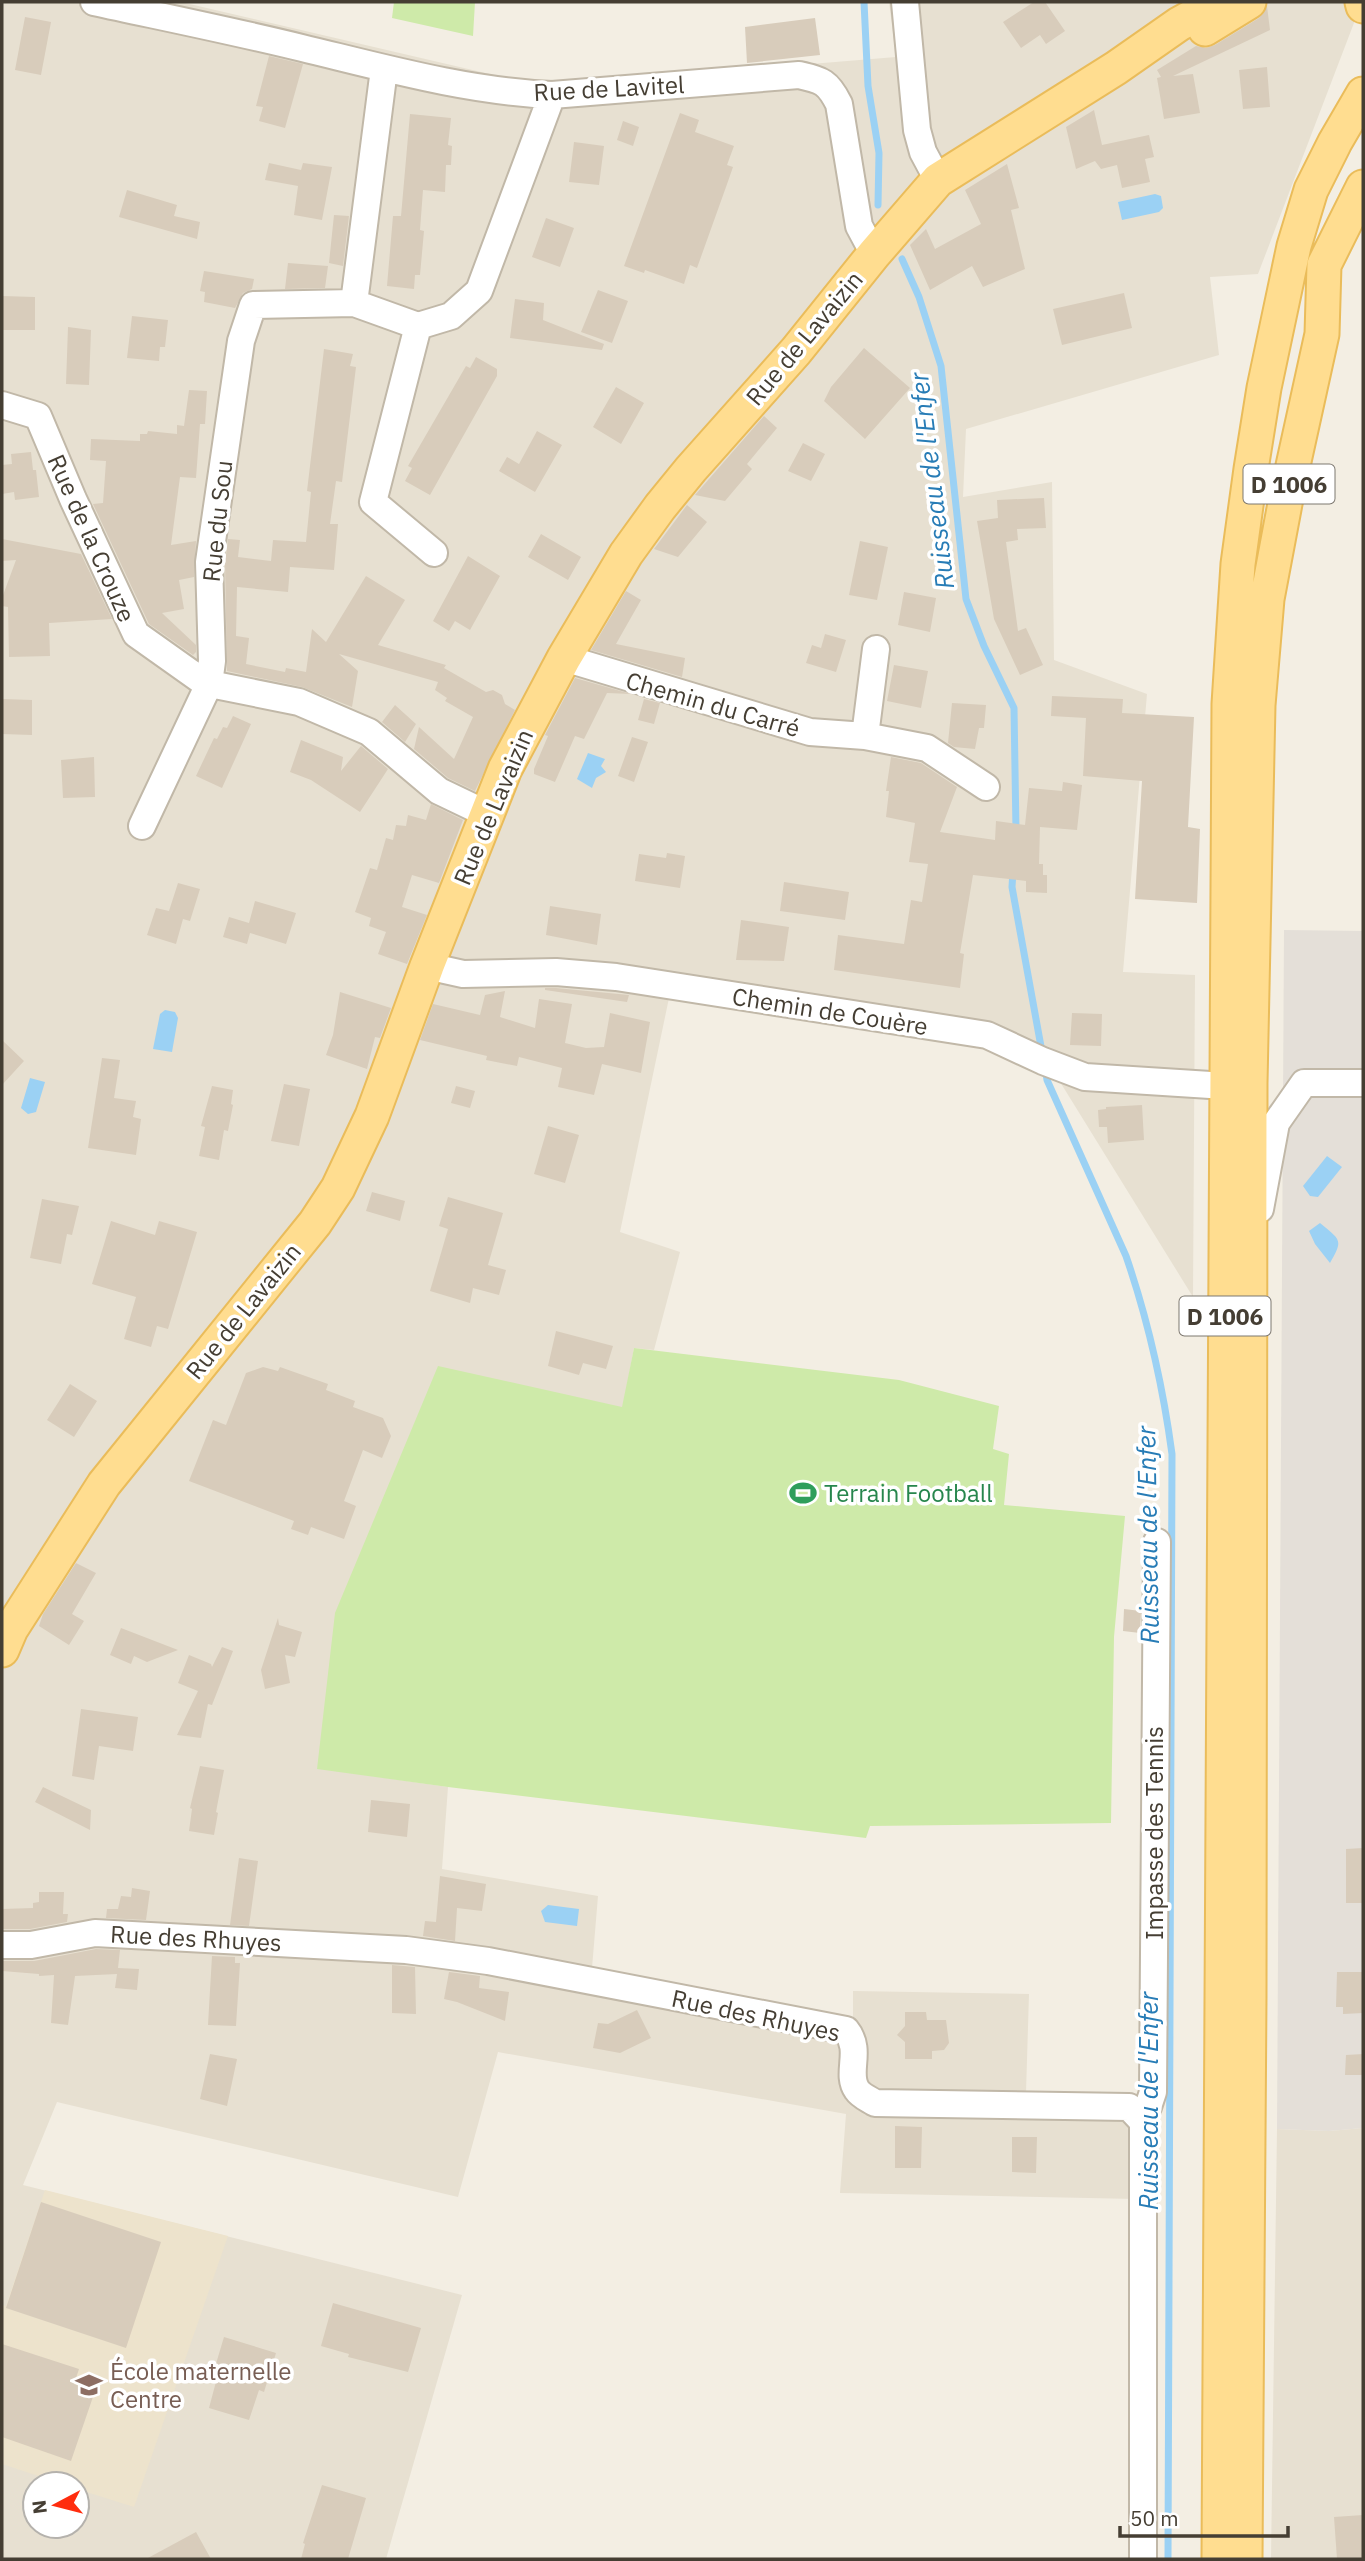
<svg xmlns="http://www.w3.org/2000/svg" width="1365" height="2561" font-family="'IBM Plex Sans',sans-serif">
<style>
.residential{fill:#e7e0d1;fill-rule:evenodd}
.industrial{fill:#e4dfd8}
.education{fill:#ede3cc}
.green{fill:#ceeaa9}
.water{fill:#9bd1f4}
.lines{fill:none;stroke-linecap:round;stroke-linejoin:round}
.stream{stroke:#9bd1f4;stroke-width:7}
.building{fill:#d8ccbb}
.minor-casing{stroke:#c1b8a8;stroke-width:30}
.major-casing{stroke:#eabc5a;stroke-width:37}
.minor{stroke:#fff;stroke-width:26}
.major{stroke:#ffdd90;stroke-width:33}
.labels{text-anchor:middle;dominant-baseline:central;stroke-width:7;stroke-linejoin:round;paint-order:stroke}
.shield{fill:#fff;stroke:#7d7870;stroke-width:2}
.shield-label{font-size:23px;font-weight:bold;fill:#453e33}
.street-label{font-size:24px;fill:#453e33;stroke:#fff}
.leisure-label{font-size:24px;fill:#27864d;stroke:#fff;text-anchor:start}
.education-label{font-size:24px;fill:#785e54;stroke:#fff;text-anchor:start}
.water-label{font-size:26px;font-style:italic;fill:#277cb6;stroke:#fff}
</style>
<rect width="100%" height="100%" fill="#f3eee3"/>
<path class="residential" d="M 2,2 L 181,2 L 541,86 L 896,57 L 889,2 L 1362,2 L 1258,274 L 1210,277 L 1219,355 L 966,429 L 963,497 L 1052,482 L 1054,660 L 1147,694 L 1123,972 L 1195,975 L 1193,1297 L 1057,1077 L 986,1044 L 669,998 L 620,1232 L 680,1252 L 654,1350 L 634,1348 L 623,1407 L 317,1768 L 448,1787 L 442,1869 L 598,1896 L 592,1968 L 853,2025 L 853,1991 L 1029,1994 L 1026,2093 L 1131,2099 L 1136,2199 L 840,2193 L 846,2114 L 498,2052 L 458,2197 L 57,2102 L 23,2185 L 462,2295 L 386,2559 L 2,2559 ZM 35,2484 L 77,2484 L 77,2526 L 35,2526 Z
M 1363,2128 L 1363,2559 L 1271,2559 L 1277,2129 L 1329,2131 Z"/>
<path class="industrial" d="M 1284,930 L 1363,931 L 1363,2128 L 1329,2131 L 1277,2129 Z"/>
<path class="education" d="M 45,2190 L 228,2236 L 134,2507 L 77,2489 L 77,2484 L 63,2484 L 2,2464 L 2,2305 L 6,2306 Z"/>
<path class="green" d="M 394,2 L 475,2 L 473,36 L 392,18 Z
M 634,1348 L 899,1380 L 999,1406 L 993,1449 L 1009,1454 L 1004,1505 L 1125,1516 L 1114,1637 L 1111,1823 L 870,1826 L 866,1838 L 448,1787 L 317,1769 L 335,1613 L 438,1366 L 622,1407 Z"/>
<path class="water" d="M 1155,194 L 1161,196 L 1163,208 L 1159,212 L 1122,220 L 1118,202 Z
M 588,753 L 605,759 L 601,766 L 606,772 L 596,778 L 592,788 L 577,779 Z
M 165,1010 L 175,1012 L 178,1018 L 172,1052 L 153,1049 L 160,1014 Z
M 30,1078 L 45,1082 L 36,1112 L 28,1114 L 21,1108 Z
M 1327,1156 L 1342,1167 L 1318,1197 L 1310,1196 L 1303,1186 Z
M 1320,1223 C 1340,1240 1344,1239 1330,1263 L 1315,1244 L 1309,1231 Z
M 548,1905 L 579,1909 L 577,1926 L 545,1922 L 541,1911 Z"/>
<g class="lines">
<path class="stream" d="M 864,2 L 868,86 L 879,153 L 878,205
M 902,259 L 919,297 L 941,366 L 966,599 L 984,646 L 1014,708 L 1016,831
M 1013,871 L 1012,887 L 1042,1052
M 1045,1067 L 1047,1080 L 1126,1256 C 1148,1320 1163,1387 1172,1454 L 1168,2559"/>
</g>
<path class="building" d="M 1034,2 L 1045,2 L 1065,31 L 1046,44 L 1040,35 L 1021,48 L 1003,22 Z
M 1267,6 L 1270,30 L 1173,76 L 1193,74 L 1200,113 L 1164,119 L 1157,78 L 1161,77 L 1157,70 L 1196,46 L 1206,48 L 1215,45 L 1259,18 Z
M 25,17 L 51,22 L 41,75 L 15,70 Z
M 815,18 L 820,55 L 747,63 L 745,27 Z
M 269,56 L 303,64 L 285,128 L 259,121 L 263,107 L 256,106 Z
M 1267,67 L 1270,107 L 1243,109 L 1239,70 Z
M 1094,110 L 1102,145 L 1149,135 L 1154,157 L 1145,159 L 1150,182 L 1122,188 L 1117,165 L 1101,169 L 1095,161 L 1076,169 L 1066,127 Z
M 680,113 L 699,120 L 695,132 L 734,146 L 727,165 L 733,167 L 726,187 L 697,268 L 690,265 L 684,284 L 645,270 L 644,273 L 624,266 Z
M 410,114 L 451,118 L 448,145 L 452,146 L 451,165 L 446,165 L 445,192 L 423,190 L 420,230 L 424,231 L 420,275 L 415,275 L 414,289 L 387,286 L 393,216 L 401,216 Z
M 623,121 L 639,127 L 633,146 L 617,140 Z
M 574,142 L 604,146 L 599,185 L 569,182 Z
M 269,163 L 301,170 L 303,163 L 332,167 L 322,220 L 294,215 L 298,186 L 265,180 Z
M 1007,164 L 1019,208 L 1011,210 L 1025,269 L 983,287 L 972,266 L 930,290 L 910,245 L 926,229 L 935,249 L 981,224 L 965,190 Z
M 127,190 L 177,205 L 174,216 L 200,222 L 197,239 L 119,217 Z
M 334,215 L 349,216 L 343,266 L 329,263 Z
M 546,218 L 574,228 L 560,267 L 532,257 Z
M 288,263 L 328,266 L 325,288 L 285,289 Z
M 204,271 L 254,279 L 252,289 L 243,293 L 235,308 L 204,302 L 205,292 L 200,291 Z
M 598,290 L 628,301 L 612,343 L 581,332 Z
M 1124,293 L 1132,328 L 1062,345 L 1053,309 Z
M 2,296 L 35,297 L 35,330 L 2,330 Z
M 515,299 L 544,303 L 543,320 L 604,344 L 602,350 L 510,338 Z
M 132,316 L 168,320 L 165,347 L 160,347 L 159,361 L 127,358 Z
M 68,327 L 91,330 L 89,385 L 66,384 Z
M 864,348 L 910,388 L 865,439 L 824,401 L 831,387 Z
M 324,349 L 353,354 L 350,366 L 356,367 L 342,482 L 336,481 L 330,524 L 338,524 L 334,570 L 290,567 L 288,592 L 237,587 L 236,636 L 249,638 L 246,664 L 285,672 L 286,668 L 306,672 L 312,629 L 326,642 L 366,576 L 405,600 L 378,645 L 446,665 L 444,668 L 486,692 L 493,690 L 502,695 L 505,704 L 515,710 L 475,791 L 448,778 L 414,749 L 419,727 L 454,759 L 473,717 L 445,701 L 447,698 L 435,690 L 438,682 L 339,654 L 358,671 L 352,707 L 302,687 L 227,671 L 225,563 L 228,539 L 240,540 L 238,557 L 271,561 L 273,540 L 306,542 L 311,492 L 307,491 Z
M 476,357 L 497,369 L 497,376 L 430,495 L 405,481 L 412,468 L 408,466 L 466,366 L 470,368 Z
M 616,387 L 644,403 L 621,444 L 593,427 Z
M 189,390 L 207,391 L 205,424 L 200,424 L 196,478 L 180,477 L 171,545 L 196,541 L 194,577 L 179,580 L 184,609 L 162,613 L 196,645 L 196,652 L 193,655 L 149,624 L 93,504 L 103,503 L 106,461 L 90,460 L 91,439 L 140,441 L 140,434 L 147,434 L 148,431 L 177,434 L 177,425 L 184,426 Z
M 764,416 L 777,428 L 747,464 L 752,469 L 725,501 L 695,495 Z
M 537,431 L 562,445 L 535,492 L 499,471 L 507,457 L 519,464 Z
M 803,443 L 825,454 L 811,481 L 788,471 Z
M 31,452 L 33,470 L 36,470 L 39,497 L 15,500 L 14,492 L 2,494 L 2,465 L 12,464 L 11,454 Z
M 1044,498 L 1046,528 L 1017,529 L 1018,540 L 1006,542 L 1018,631 L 1026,628 L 1043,665 L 1020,675 L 994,619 L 977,521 L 998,518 L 997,500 Z
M 687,505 L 707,522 L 678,557 L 654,549 Z
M 541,534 L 581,557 L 568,580 L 528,557 Z
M 2,539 L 81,554 L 112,619 L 49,623 L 50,656 L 9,657 L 8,607 L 2,606 L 2,598 L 16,560 L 2,561 Z
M 860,541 L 888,547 L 877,600 L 849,595 Z
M 468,556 L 500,576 L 470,630 L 455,621 L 449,631 L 433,621 Z
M 626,591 L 641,600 L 616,644 L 685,658 L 682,677 L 591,650 Z
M 904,592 L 936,598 L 930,632 L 898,625 Z
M 825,634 L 846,640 L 836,672 L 806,663 L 812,645 L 821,648 Z
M 894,665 L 928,671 L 921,708 L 887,701 Z
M 575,678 L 631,694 L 607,693 L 584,739 L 575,736 L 555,782 L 534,774 L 534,769 L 548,736 L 545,735 Z
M 1052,696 L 1123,699 L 1122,713 L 1194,717 L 1188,827 L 1200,829 L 1197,903 L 1135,899 L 1142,781 L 1083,776 L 1086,718 L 1051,716 Z
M 2,699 L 32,700 L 32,735 L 2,734 Z
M 644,699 L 660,703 L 654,724 L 638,720 Z
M 952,703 L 986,705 L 984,728 L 979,728 L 975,749 L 954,747 L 948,743 Z
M 395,705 L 416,724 L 405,742 L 382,722 Z
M 233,716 L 251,724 L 222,788 L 196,776 L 214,738 L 217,739 L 223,727 L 227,728 Z
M 632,737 L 648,742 L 634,782 L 618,776 Z
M 301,740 L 343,757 L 341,771 L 361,746 L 388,769 L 360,812 L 311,780 L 290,772 Z
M 94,757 L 95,797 L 63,798 L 61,760 Z
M 891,757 L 921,763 L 957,787 L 940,832 L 995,840 L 996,821 L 1025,825 L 1029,788 L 1062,791 L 1063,782 L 1082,785 L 1077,830 L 1040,827 L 1039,864 L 1043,864 L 1043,875 L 1047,875 L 1047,893 L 1026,892 L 1026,881 L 973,875 L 960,953 L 964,954 L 960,988 L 834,970 L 838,935 L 904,944 L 911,900 L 922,902 L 928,864 L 909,862 L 915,823 L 886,817 L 889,791 L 886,791 Z
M 431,804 L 463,820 L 439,883 L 412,875 L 402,907 L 427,915 L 407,964 L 378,954 L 386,932 L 369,926 L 371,918 L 355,912 L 370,868 L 377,870 L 386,838 L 393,840 L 396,825 L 406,826 L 408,815 L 426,820 Z
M 667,853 L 685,856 L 680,888 L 635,881 L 639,854 L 666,858 Z
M 784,882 L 849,892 L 845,920 L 780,911 Z
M 178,883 L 200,889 L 190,921 L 183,919 L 176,944 L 147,935 L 156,908 L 169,911 Z
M 255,901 L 296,913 L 286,944 L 250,933 L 247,944 L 223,937 L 229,917 L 249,923 Z
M 550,906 L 601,914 L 597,945 L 546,935 Z
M 741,920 L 789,927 L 784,961 L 736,960 Z
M 545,988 L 556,988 L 629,995 L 627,1002 L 545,990 Z
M 505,991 L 500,1017 L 535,1028 L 539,999 L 572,1004 L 565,1043 L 586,1048 L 604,1047 L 610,1013 L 650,1022 L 641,1073 L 602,1064 L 594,1095 L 558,1087 L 562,1068 L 519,1057 L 517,1066 L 486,1060 L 487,1056 L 420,1040 L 433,1004 L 480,1015 L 485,995 Z
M 340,992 L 391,1008 L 380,1038 L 375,1037 L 367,1069 L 326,1055 L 333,1035 Z
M 1072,1013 L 1102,1014 L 1101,1046 L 1070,1045 Z
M 2,1040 L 24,1061 L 2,1085 Z
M 102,1058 L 120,1060 L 114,1098 L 136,1101 L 133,1117 L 141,1119 L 136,1155 L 88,1148 Z
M 284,1084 L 310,1089 L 299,1146 L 271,1141 Z
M 212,1086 L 233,1090 L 231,1104 L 233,1105 L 228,1131 L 224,1130 L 219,1160 L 199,1156 L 205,1127 L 201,1126 Z
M 456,1086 L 475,1091 L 470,1108 L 451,1103 Z
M 1142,1105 L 1144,1140 L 1108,1143 L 1107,1127 L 1099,1127 L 1098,1110 L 1106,1109 L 1106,1107 Z
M 548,1126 L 579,1135 L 565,1183 L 534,1174 Z
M 372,1192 L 405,1201 L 400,1221 L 366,1211 Z
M 448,1197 L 503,1213 L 488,1265 L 506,1270 L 499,1295 L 473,1288 L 470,1303 L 430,1291 L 448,1229 L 439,1226 Z
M 42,1199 L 79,1206 L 72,1235 L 67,1234 L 61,1264 L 30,1258 Z
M 111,1221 L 155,1235 L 159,1221 L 197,1232 L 168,1329 L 157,1326 L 151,1347 L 124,1339 L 136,1297 L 92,1284 Z
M 556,1331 L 613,1346 L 606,1369 L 583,1363 L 579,1375 L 548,1366 Z
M 263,1367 L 278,1371 L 280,1367 L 328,1384 L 326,1390 L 355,1401 L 353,1407 L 383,1418 L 391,1436 L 382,1458 L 363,1450 L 344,1501 L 356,1506 L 344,1539 L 311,1527 L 308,1535 L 291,1529 L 294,1521 L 189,1481 L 213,1420 L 226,1425 L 246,1373 Z
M 70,1384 L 97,1401 L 74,1437 L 47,1420 Z
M 76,1563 L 96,1573 L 72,1614 L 84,1621 L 69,1645 L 39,1626 L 43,1614 Z
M 1124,1609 L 1141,1611 L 1140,1633 L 1123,1631 Z
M 278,1618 L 279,1625 L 302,1632 L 295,1657 L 285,1655 L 290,1683 L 265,1689 L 261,1670 Z
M 121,1628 L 178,1650 L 147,1662 L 134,1656 L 131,1664 L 110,1655 Z
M 222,1647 L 233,1651 L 212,1705 L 208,1704 L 201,1738 L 177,1735 L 198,1691 L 178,1683 L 189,1655 L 211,1664 L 212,1667 Z
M 81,1709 L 138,1717 L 133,1751 L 99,1746 L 94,1780 L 72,1776 Z
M 200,1766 L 224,1770 L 216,1812 L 218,1813 L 214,1835 L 189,1831 L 192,1809 L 190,1808 Z
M 43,1787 L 91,1810 L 90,1830 L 35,1802 Z
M 371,1800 L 410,1804 L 407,1837 L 368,1832 Z
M 1363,1848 L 1363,1903 L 1346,1903 L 1346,1849 Z
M 239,1858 L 258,1861 L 249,1926 L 230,1925 Z
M 440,1876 L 486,1884 L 482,1911 L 457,1908 L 455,1941 L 423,1936 L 425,1921 L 436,1922 Z
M 132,1888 L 150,1891 L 146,1920 L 106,1918 L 107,1909 L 118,1909 L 121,1896 L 131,1897 Z
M 39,1892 L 64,1892 L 63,1914 L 68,1914 L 67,1922 L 30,1929 L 2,1929 L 2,1909 L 33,1908 L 33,1903 L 39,1902 Z
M 96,1949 L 120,1950 L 118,1968 L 139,1969 L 137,1990 L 115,1988 L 117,1974 L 75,1976 L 68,2025 L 51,2023 L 54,1975 L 39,1976 L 39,1974 L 2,1971 L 2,1961 L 34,1961 Z
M 212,1956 L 235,1957 L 235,1963 L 240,1963 L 236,2026 L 208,2025 Z
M 392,1965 L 415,1967 L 416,2014 L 392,2013 Z
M 449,1972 L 480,1976 L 479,1988 L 509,1992 L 505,2021 L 457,2002 L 444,1999 Z
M 1337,1972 L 1363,1972 L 1363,2013 L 1343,2014 L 1343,2007 L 1336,2007 Z
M 637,2010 L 651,2038 L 620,2053 L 593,2048 L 598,2023 L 608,2024 Z
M 905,2012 L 926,2012 L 927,2020 L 946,2020 L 949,2043 L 944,2050 L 932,2051 L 932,2059 L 905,2059 L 905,2042 L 897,2035 L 905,2026 Z
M 210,2054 L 237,2059 L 227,2106 L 200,2099 Z
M 1363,2054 L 1363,2075 L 1345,2075 L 1346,2055 Z
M 895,2126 L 922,2127 L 921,2168 L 895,2168 Z
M 1012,2137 L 1037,2137 L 1036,2173 L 1012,2172 Z
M 41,2202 L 161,2242 L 126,2348 L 6,2308 Z
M 333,2303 L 421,2328 L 408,2372 L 348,2357 L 349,2354 L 321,2346 Z
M 224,2337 L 276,2353 L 264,2392 L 259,2390 L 249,2420 L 209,2408 L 217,2378 L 212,2377 Z
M 2,2344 L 79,2369 L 74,2384 L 95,2391 L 71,2461 L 2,2437 Z
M 322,2485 L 366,2498 L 348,2559 L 301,2559 L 305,2544 L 303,2543 Z
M 1363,2515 L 1363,2559 L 1337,2559 L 1334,2517 Z
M 196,2532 L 211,2559 L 146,2559 Z"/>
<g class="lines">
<defs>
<path id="minor" d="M 94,2 C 163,17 233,31 302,48 C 385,68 466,91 552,95 L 799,75 C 822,80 828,82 839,104 L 859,226 L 874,254
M 905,2 L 917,130 L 923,152 L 938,180
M 384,69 L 354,303 L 418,326
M 2,405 L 38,416 L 73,499 L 136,634 L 205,683 L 299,702 L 369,732 L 439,791 L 487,814
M 434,553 L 373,502 L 418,326 L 451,316 L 479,291 L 552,95
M 564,658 L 810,732 L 865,736 L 927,748 L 986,787
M 865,736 L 876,649
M 142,826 L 209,684 L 212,661 L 209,562 L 241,341 L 253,305 L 354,303
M 427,966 L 463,974 L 556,972 L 616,977 L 987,1035 L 1043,1061 L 1085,1077 L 1226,1086
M 1260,1209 L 1276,1123 L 1304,1083 L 1363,1083
M 2,1945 L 31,1945 L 95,1933 L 406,1950 L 488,1961 L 846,2030 C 863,2051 845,2073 857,2090 C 861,2096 869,2099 875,2103 L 1129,2107 L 1143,2122 L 1143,2559
M 1143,2122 L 1153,2092 L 1157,1542"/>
<path id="major" d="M 1362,2 L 1363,6
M 1205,29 L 1249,2
M 2,1650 L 11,1629 L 104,1484 L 315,1223 L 338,1188 L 372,1116 L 427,966 L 505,769 L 564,658 L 626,554 L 660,507 L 691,469 L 796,351 L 874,254 L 938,180 L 1116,68 L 1179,24 L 1219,2
M 1219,2559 L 1229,704 L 1238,564 L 1251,469 L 1264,388 L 1294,246 L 1311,190 L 1335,142 L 1363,94
M 1245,2559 L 1249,1996 L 1250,1083 L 1258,705 L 1267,599 L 1287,493 L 1322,334 L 1324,265 L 1363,187"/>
</defs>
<use href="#minor" class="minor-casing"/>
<use href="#major" class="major-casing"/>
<use href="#minor" class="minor"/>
<use href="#major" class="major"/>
</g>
<defs>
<symbol id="stadium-bare" viewBox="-9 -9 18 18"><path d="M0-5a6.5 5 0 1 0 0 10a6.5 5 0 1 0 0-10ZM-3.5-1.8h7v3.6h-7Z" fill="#2e9e5b" stroke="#fff" stroke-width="2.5" paint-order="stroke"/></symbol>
<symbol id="school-bare" viewBox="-9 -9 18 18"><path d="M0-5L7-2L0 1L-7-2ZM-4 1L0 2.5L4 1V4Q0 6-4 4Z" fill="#8d6e63" stroke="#fff" stroke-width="2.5" paint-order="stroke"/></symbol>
</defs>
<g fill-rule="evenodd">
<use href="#stadium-bare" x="784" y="1474" width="38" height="38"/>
<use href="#school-bare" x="70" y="2366" width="38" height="38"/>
</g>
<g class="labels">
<g class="shield">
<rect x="1243.5" y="464.5" width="91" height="39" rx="5"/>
<rect x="1179.5" y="1296.5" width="91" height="39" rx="5"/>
</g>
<g class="shield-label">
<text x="1289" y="484">D 1006</text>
<text x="1225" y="1316">D 1006</text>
</g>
<g class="street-label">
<text transform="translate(609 88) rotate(-3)">Rue de Lavitel</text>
<text transform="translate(804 338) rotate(-50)">Rue de Lavaizin</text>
<text transform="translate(217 521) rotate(-84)">Rue du Sou</text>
<text transform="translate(92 538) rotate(66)">Rue de la Crouze</text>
<text transform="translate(713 704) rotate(16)">Chemin du Carré</text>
<text transform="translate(493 807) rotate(-67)">Rue de Lavaizin</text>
<text transform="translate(830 1011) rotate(9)">Chemin de Couère</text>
<text transform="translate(243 1311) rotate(-51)">Rue de Lavaizin</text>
<text transform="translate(1154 1833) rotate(-90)">Impasse des Tennis</text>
<text transform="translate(196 1938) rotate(3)">Rue des Rhuyes</text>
<text transform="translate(756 2015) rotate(12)">Rue des Rhuyes</text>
</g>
<g class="leisure-label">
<text x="824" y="1493">Terrain Football</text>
</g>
<g class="education-label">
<text x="110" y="2371">École maternelle<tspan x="110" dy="28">Centre</tspan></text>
</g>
<g class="water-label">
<text transform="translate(931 481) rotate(-97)">Ruisseau de l'Enfer</text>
<text transform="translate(1147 1535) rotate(-91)">Ruisseau de l'Enfer</text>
<text transform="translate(1148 2101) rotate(-90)">Ruisseau de l'Enfer</text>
</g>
</g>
<rect width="1365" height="2561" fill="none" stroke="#453e33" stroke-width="7"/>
<g transform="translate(56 2505) rotate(263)"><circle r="33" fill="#ffffff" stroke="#b5b2ad" stroke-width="2"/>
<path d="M0-5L12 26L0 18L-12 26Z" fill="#ff2d0e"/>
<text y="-10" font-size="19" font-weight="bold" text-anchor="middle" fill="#453e33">N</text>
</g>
<path d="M1120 2526v10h168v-10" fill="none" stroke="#453e33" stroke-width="3.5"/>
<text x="1130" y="2526" font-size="21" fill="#453e33" stroke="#ffffff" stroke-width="5" paint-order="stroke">50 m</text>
</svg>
